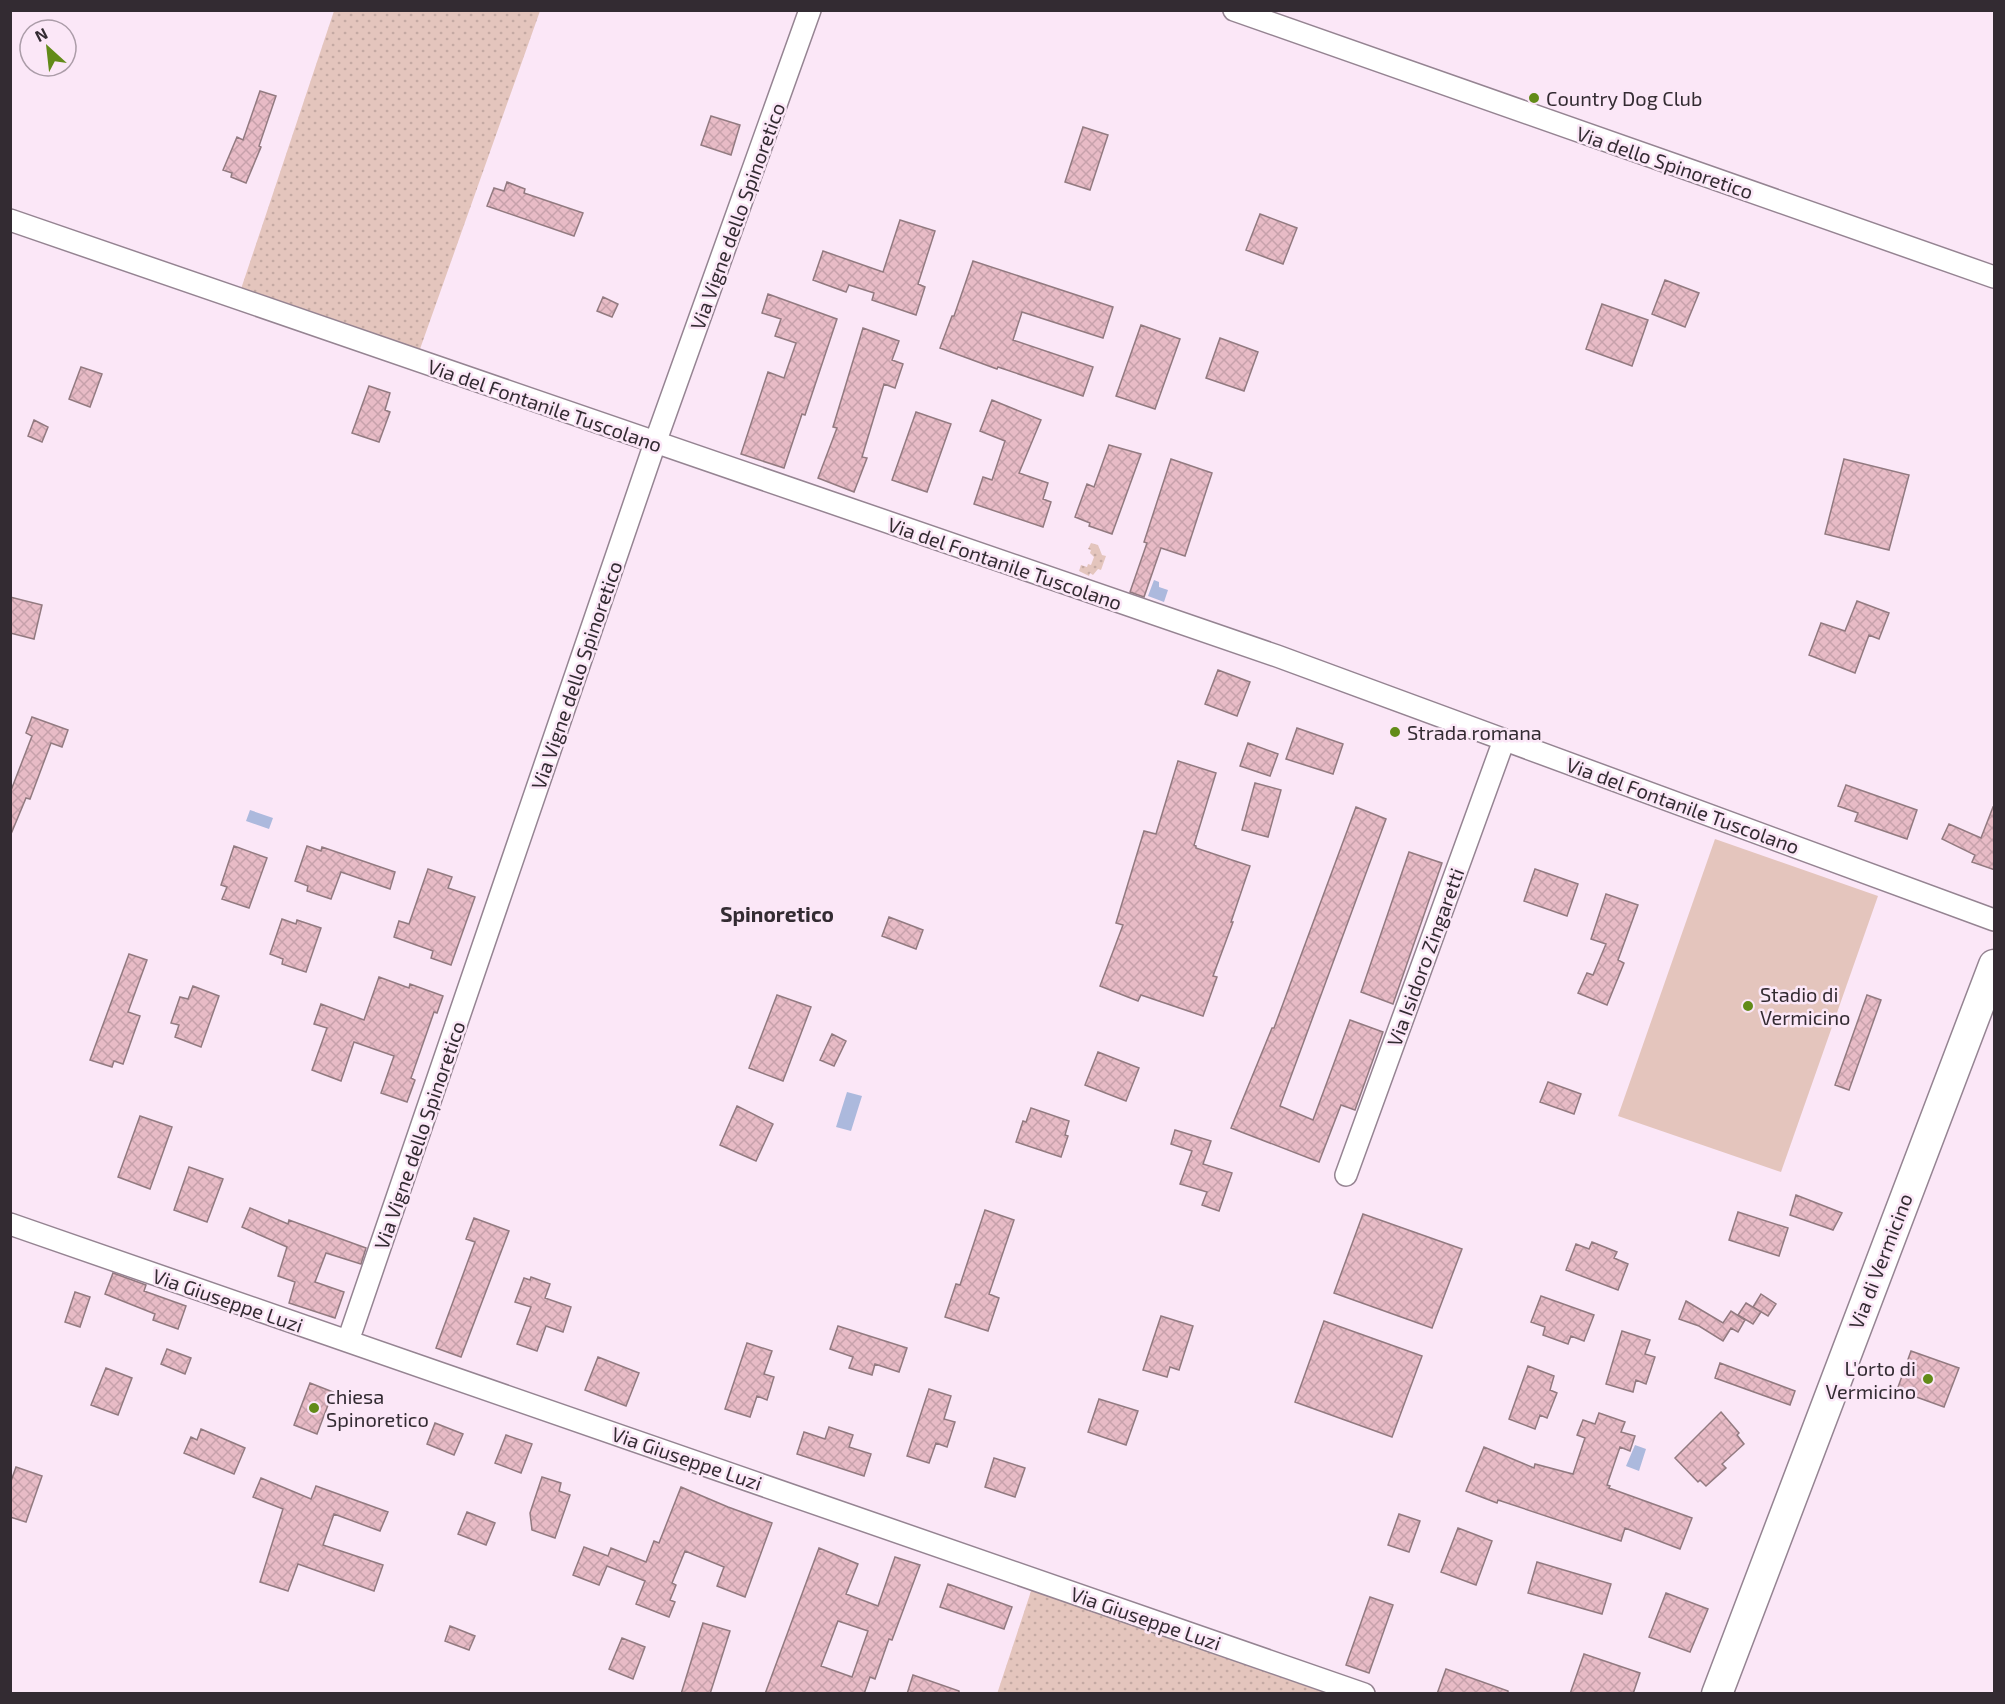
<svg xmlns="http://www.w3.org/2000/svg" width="2005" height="1704" font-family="'Exo 2',sans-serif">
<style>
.grass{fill:url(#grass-dots)}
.pitch{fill:#e4c5bd}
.water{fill:#acb9dd}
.building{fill:url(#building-cross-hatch);stroke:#927a80;stroke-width:1.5;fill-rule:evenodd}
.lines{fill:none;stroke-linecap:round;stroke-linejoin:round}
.minor-casing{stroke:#958492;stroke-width:24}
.secondary-casing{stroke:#958492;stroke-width:33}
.minor{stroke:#fff;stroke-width:21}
.secondary{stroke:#fff;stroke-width:30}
.poi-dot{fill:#628b18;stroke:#fbe7f7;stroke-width:2}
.labels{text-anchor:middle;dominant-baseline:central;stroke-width:5;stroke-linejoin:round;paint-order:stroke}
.poi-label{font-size:20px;fill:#332b32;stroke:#fbe7f7;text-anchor:start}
.street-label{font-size:20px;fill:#332b32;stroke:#fbe7f7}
.neighbourhood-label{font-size:21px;font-weight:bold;fill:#332b32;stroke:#fbe7f7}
</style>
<defs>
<pattern id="grass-dots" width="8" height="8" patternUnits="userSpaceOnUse" patternTransform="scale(1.5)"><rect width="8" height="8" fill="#e4c5bd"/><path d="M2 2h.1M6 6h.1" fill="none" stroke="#c4a9a3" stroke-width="1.8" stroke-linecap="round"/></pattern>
<pattern id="building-cross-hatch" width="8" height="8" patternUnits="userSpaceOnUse" patternTransform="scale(1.5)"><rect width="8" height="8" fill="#e8bbc6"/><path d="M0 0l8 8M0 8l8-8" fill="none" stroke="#c7a1ab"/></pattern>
</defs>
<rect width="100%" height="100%" fill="#fbe7f7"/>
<path class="grass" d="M 334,11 L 540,11 L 420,349 L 241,289 Z
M 1091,543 L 1098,545 L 1102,555 L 1106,556 L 1101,570 L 1098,569 L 1093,575 L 1090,573 L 1089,576 L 1079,571 L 1081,565 L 1087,567 L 1088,564 L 1091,565 L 1094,557 L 1090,553 L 1091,550 L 1088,549 Z
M 1035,1579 L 1344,1694 L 997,1694 Z"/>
<path class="pitch" d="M 1715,839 L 1878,896 L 1781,1172 L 1618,1116 Z"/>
<path class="water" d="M 1154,580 L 1159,582 L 1159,587 L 1168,590 L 1164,602 L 1148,596 Z
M 250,810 L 273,818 L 269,829 L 246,821 Z
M 847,1092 L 862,1096 L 851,1131 L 836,1127 Z
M 1635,1445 L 1646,1449 L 1639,1471 L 1626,1466 Z"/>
<path class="building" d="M 260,91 L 276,96 L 259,146 L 261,147 L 246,183 L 231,177 L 232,173 L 223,170 L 237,137 L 243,140 Z
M 711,116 L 740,125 L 731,155 L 701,145 Z
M 1083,127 L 1108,135 L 1090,190 L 1065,182 Z
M 507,182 L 525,189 L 524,193 L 583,213 L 574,236 L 487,206 L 494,188 L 504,191 Z
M 1260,214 L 1297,228 L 1283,264 L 1246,250 Z
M 900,220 L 935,231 L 918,284 L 925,287 L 916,315 L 872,300 L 874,293 L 849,285 L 846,292 L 813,280 L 823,251 L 883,272 Z
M 973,261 L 1113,307 L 1103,338 L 1022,312 L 1013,340 L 1093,367 L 1083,396 L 998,367 L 997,369 L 940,348 L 952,316 L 954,316 Z
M 1665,280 L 1699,293 L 1685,327 L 1652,314 Z
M 768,294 L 837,319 L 805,415 L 802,414 L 784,468 L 741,454 L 768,372 L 784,378 L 796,343 L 775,336 L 781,319 L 762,313 Z
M 603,297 L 618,304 L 612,317 L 597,311 Z
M 1602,304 L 1648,320 L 1632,366 L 1586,349 Z
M 1141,325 L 1180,339 L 1155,409 L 1116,396 Z
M 863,328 L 899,341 L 892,360 L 903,364 L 895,388 L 884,384 L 862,457 L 867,458 L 854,492 L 818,478 L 837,428 L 833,427 Z
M 1220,338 L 1258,352 L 1244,391 L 1206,378 Z
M 81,367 L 102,374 L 90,407 L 69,399 Z
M 369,386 L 390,393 L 385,410 L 390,412 L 379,442 L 352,433 Z
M 992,400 L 1041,420 L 1019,473 L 1048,483 L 1043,499 L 1051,502 L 1043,527 L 974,504 L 983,477 L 992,480 L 1005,441 L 980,431 Z
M 916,412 L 951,424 L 927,492 L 892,480 Z
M 34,420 L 48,427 L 42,442 L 28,436 Z
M 1109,445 L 1141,454 L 1112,534 L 1089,526 L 1090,523 L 1075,517 L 1087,484 L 1094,487 Z
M 1171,459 L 1212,473 L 1185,556 L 1161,548 L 1144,597 L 1130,592 L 1147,543 L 1144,542 Z
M 1844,459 L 1909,475 L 1889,550 L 1825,534 Z
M 10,597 L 42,605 L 34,639 L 10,633 Z
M 1857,601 L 1889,613 L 1879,639 L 1869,635 L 1855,673 L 1809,655 L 1821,623 L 1845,631 Z
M 1218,670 L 1250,682 L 1237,716 L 1205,704 Z
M 32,717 L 68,730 L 62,747 L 51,743 L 30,799 L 26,798 L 11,834 L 10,793 L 32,736 L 26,733 Z
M 1297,728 L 1343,744 L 1333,774 L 1286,759 Z
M 1248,743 L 1278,754 L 1270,776 L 1240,766 Z
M 1178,761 L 1216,773 L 1194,845 L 1196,846 L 1196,848 L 1250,866 L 1231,922 L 1233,922 L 1213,976 L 1217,977 L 1203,1016 L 1141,995 L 1138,1001 L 1100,986 L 1123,925 L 1116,923 L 1144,831 L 1156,834 Z
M 1255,783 L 1281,790 L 1268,837 L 1242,830 Z
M 1846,785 L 1917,810 L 1907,839 L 1855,821 L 1858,813 L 1838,806 Z
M 1356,807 L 1386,819 L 1280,1106 L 1313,1120 L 1350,1020 L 1383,1032 L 1355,1110 L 1341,1105 L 1319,1162 L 1231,1128 L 1272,1028 L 1274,1028 Z
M 1993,807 L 1995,808 L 1995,870 L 1972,862 L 1975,855 L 1942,839 L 1949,824 L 1981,838 Z
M 234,846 L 267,858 L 249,908 L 222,899 L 227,887 L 221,885 Z
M 307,846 L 321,851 L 322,847 L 395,872 L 390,889 L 341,872 L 331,899 L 307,891 L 308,886 L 295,881 Z
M 1409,852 L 1442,863 L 1393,1004 L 1361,992 Z
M 428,869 L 452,877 L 448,888 L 475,897 L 451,965 L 431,958 L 433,951 L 394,937 L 399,921 L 409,924 Z
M 1535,869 L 1578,884 L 1567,916 L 1524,901 Z
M 1606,894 L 1638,905 L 1618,960 L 1624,963 L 1607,1005 L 1578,993 L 1587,973 L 1593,975 L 1606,944 L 1591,939 Z
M 889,917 L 923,930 L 916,949 L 882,936 Z
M 282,919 L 296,924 L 297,920 L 321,928 L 306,972 L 282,964 L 283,959 L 270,954 Z
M 129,954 L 147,960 L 128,1012 L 140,1016 L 123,1064 L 114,1061 L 112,1067 L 90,1060 Z
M 379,977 L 409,988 L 410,984 L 443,996 L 437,1013 L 434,1012 L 411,1078 L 415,1080 L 407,1102 L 381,1093 L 394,1056 L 354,1042 L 341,1081 L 312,1070 L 327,1028 L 314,1024 L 321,1004 L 364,1020 Z
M 193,986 L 219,996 L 201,1047 L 175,1037 L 179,1025 L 171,1023 L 180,997 L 188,999 Z
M 777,995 L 811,1007 L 783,1081 L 749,1068 Z
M 1867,995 L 1881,1000 L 1849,1090 L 1835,1085 Z
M 832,1034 L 846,1041 L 834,1066 L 820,1060 Z
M 1098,1052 L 1139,1068 L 1126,1101 L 1085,1085 Z
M 1548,1082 L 1581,1094 L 1574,1114 L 1540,1102 Z
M 737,1106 L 773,1124 L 756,1161 L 720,1145 Z
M 1031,1108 L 1069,1121 L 1065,1135 L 1068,1136 L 1061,1157 L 1016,1142 L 1023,1121 L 1026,1122 Z
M 140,1116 L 172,1127 L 150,1189 L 118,1177 Z
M 1175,1130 L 1211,1141 L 1203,1164 L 1232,1173 L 1219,1211 L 1202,1205 L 1207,1192 L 1180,1184 L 1192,1151 L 1171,1144 Z
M 189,1167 L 223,1179 L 207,1222 L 174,1210 Z
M 1796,1195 L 1842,1213 L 1833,1230 L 1790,1215 Z
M 250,1208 L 288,1224 L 289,1220 L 366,1248 L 361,1264 L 326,1253 L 315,1282 L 344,1292 L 335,1318 L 289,1303 L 295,1282 L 278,1276 L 287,1247 L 242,1227 Z
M 985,1210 L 1014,1220 L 989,1294 L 999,1298 L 988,1331 L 945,1317 L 956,1284 L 960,1285 Z
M 1738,1212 L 1788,1228 L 1779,1256 L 1729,1240 Z
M 1363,1214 L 1462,1249 L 1432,1328 L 1334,1293 Z
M 474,1218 L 509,1231 L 461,1357 L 436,1348 L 475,1242 L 466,1239 Z
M 1592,1242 L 1617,1252 L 1614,1258 L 1628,1264 L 1618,1290 L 1566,1270 L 1576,1244 L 1589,1249 Z
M 113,1273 L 146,1285 L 144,1291 L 186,1306 L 178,1329 L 153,1320 L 155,1314 L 105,1294 Z
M 531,1277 L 550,1284 L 545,1298 L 571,1307 L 563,1332 L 546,1326 L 537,1351 L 517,1344 L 531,1307 L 515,1302 L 524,1278 L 530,1280 Z
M 75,1292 L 90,1297 L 80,1327 L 65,1322 Z
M 1761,1294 L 1776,1304 L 1768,1316 L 1753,1307 Z
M 1541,1296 L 1594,1315 L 1584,1341 L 1571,1336 L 1568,1344 L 1543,1335 L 1545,1327 L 1531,1322 Z
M 1686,1301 L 1723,1323 L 1731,1311 L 1745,1320 L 1738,1332 L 1731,1328 L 1723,1341 L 1699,1326 L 1679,1319 Z
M 1746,1303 L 1761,1312 L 1753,1324 L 1738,1315 Z
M 1161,1316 L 1193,1326 L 1179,1370 L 1170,1367 L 1167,1377 L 1143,1370 Z
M 1324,1321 L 1422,1356 L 1392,1437 L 1295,1402 Z
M 838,1326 L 907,1348 L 899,1372 L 875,1364 L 872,1375 L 849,1368 L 853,1357 L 830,1349 Z
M 1622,1331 L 1650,1340 L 1645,1354 L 1655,1357 L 1646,1384 L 1636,1380 L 1633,1392 L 1606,1384 Z
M 747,1343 L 772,1351 L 764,1374 L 774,1377 L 767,1400 L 757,1396 L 750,1417 L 725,1409 Z
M 167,1349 L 191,1358 L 185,1374 L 161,1364 Z
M 1911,1351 L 1959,1368 L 1944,1407 L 1897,1390 Z
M 598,1357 L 639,1373 L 626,1406 L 585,1390 Z
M 1720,1363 L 1795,1391 L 1790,1405 L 1715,1378 Z
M 1528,1366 L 1554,1376 L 1550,1390 L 1557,1393 L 1547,1418 L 1540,1415 L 1535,1429 L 1509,1419 Z
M 106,1368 L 132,1378 L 118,1415 L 91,1405 Z
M 310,1383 L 333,1392 L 317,1434 L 294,1425 Z
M 929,1389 L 951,1396 L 944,1419 L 955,1422 L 947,1447 L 936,1443 L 929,1463 L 907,1456 Z
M 1099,1399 L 1138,1411 L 1126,1445 L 1088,1432 Z
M 1721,1412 L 1739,1433 L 1737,1435 L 1744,1444 L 1722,1464 L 1726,1468 L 1706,1486 L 1700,1480 L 1698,1482 L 1675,1458 Z
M 1599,1413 L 1625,1422 L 1621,1432 L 1635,1436 L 1630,1451 L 1620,1447 L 1607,1485 L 1610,1486 L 1609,1488 L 1692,1518 L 1680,1549 L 1625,1528 L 1621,1541 L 1498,1500 L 1497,1503 L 1466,1491 L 1484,1447 L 1534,1468 L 1535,1464 L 1573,1474 L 1585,1438 L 1577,1435 L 1583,1420 L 1595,1424 Z
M 435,1423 L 463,1434 L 454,1455 L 427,1444 Z
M 829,1427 L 853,1435 L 849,1447 L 871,1454 L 864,1476 L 797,1454 L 804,1432 L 825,1439 Z
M 201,1429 L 245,1448 L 234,1474 L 184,1453 L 191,1437 L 197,1440 Z
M 506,1435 L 532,1444 L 521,1473 L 495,1463 Z
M 994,1458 L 1025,1468 L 1015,1497 L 985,1487 Z
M 16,1467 L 42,1476 L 26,1522 L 10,1517 L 10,1484 Z
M 542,1477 L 561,1483 L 559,1491 L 570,1495 L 555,1538 L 532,1530 L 530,1513 Z
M 261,1478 L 311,1499 L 316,1486 L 388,1512 L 380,1531 L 334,1514 L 323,1545 L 383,1565 L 374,1591 L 298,1564 L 288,1591 L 260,1582 L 283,1509 L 253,1497 Z
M 681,1487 L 728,1507 L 772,1523 L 745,1597 L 717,1586 L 724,1567 L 685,1551 L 672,1583 L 676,1585 L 670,1600 L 675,1602 L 669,1617 L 636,1604 L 645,1581 L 607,1566 L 599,1585 L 573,1575 L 584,1547 L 608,1556 L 611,1548 L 646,1562 L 654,1541 L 659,1543 Z
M 467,1512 L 495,1523 L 486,1545 L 458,1534 Z
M 1399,1514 L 1420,1521 L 1409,1552 L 1388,1545 Z
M 1458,1528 L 1492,1541 L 1476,1585 L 1441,1572 Z
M 819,1548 L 858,1564 L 846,1594 L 878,1606 L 895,1557 L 920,1565 L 892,1640 L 889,1639 L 875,1679 L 870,1677 L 864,1694 L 765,1694 ZM 838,1621 L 868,1631 L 852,1677 L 821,1666 Z
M 1537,1562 L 1611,1584 L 1602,1614 L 1528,1593 Z
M 948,1584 L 1012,1607 L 1004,1629 L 940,1607 Z
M 1666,1593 L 1708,1609 L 1690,1652 L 1649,1637 Z
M 1370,1597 L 1393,1605 L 1369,1673 L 1346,1665 Z
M 703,1623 L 730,1631 L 710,1694 L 681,1694 Z
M 450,1626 L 475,1636 L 469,1650 L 445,1641 Z
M 622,1638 L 645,1647 L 633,1679 L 609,1669 Z
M 1584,1654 L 1640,1673 L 1633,1694 L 1570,1694 Z
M 1446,1669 L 1508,1691 L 1508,1694 L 1437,1694 Z
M 913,1675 L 959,1691 L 959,1694 L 907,1694 Z"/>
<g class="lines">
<defs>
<path id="minor" d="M 1234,10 L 1994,277
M 10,220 L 1277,656 L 1994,920
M 1346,1175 L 1504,740
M 10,1224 L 1364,1694
M 348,1341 L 655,443 L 810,10"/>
<path id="secondary" d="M 1717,1694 L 1994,965"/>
</defs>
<use href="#minor" class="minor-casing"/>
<use href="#secondary" class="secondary-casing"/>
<use href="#minor" class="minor"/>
<use href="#secondary" class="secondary"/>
</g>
<g class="poi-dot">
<circle cx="1534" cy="98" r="6"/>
<circle cx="1395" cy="732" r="6"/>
<circle cx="1748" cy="1006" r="6"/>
<circle cx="1928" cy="1379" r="6"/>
<circle cx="314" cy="1408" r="6"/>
</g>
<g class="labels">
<g class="poi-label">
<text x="1546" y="98">Country Dog Club</text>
<text x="1407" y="732">Strada romana</text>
<text x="1760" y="994">Stadio di<tspan x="1760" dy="23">Vermicino</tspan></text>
<text x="1916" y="1368" text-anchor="end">L'orto di<tspan x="1916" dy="23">Vermicino</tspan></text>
<text x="326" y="1396">chiesa<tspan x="326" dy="23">Spinoretico</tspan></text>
</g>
<g class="street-label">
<text transform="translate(1665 162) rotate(19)">Via dello Spinoretico</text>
<text transform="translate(737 216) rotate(-70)">Via Vigne dello Spinoretico</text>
<text transform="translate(545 405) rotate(19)">Via del Fontanile Tuscolano</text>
<text transform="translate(1005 563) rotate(19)">Via del Fontanile Tuscolano</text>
<text transform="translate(576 675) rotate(-71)">Via Vigne dello Spinoretico</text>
<text transform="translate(1683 805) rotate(20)">Via del Fontanile Tuscolano</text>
<text transform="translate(1425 957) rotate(-70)">Via Isidoro Zingaretti</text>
<text transform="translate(419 1135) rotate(-71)">Via Vigne dello Spinoretico</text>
<text transform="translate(1880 1261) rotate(-69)">Via di Vermicino</text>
<text transform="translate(228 1300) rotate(19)">Via Giuseppe Luzi</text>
<text transform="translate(687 1458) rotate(19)">Via Giuseppe Luzi</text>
<text transform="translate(1146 1618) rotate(19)">Via Giuseppe Luzi</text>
</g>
<g class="neighbourhood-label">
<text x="777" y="913">Spinoretico</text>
</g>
</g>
<rect width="2005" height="1704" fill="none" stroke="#332b32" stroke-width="24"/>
<g transform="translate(48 48) rotate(333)"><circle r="28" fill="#fbe7f7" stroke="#ab9ca8" stroke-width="1.5"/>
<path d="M0-4.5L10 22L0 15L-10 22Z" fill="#628b18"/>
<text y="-9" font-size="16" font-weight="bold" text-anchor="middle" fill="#332b32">N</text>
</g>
</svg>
